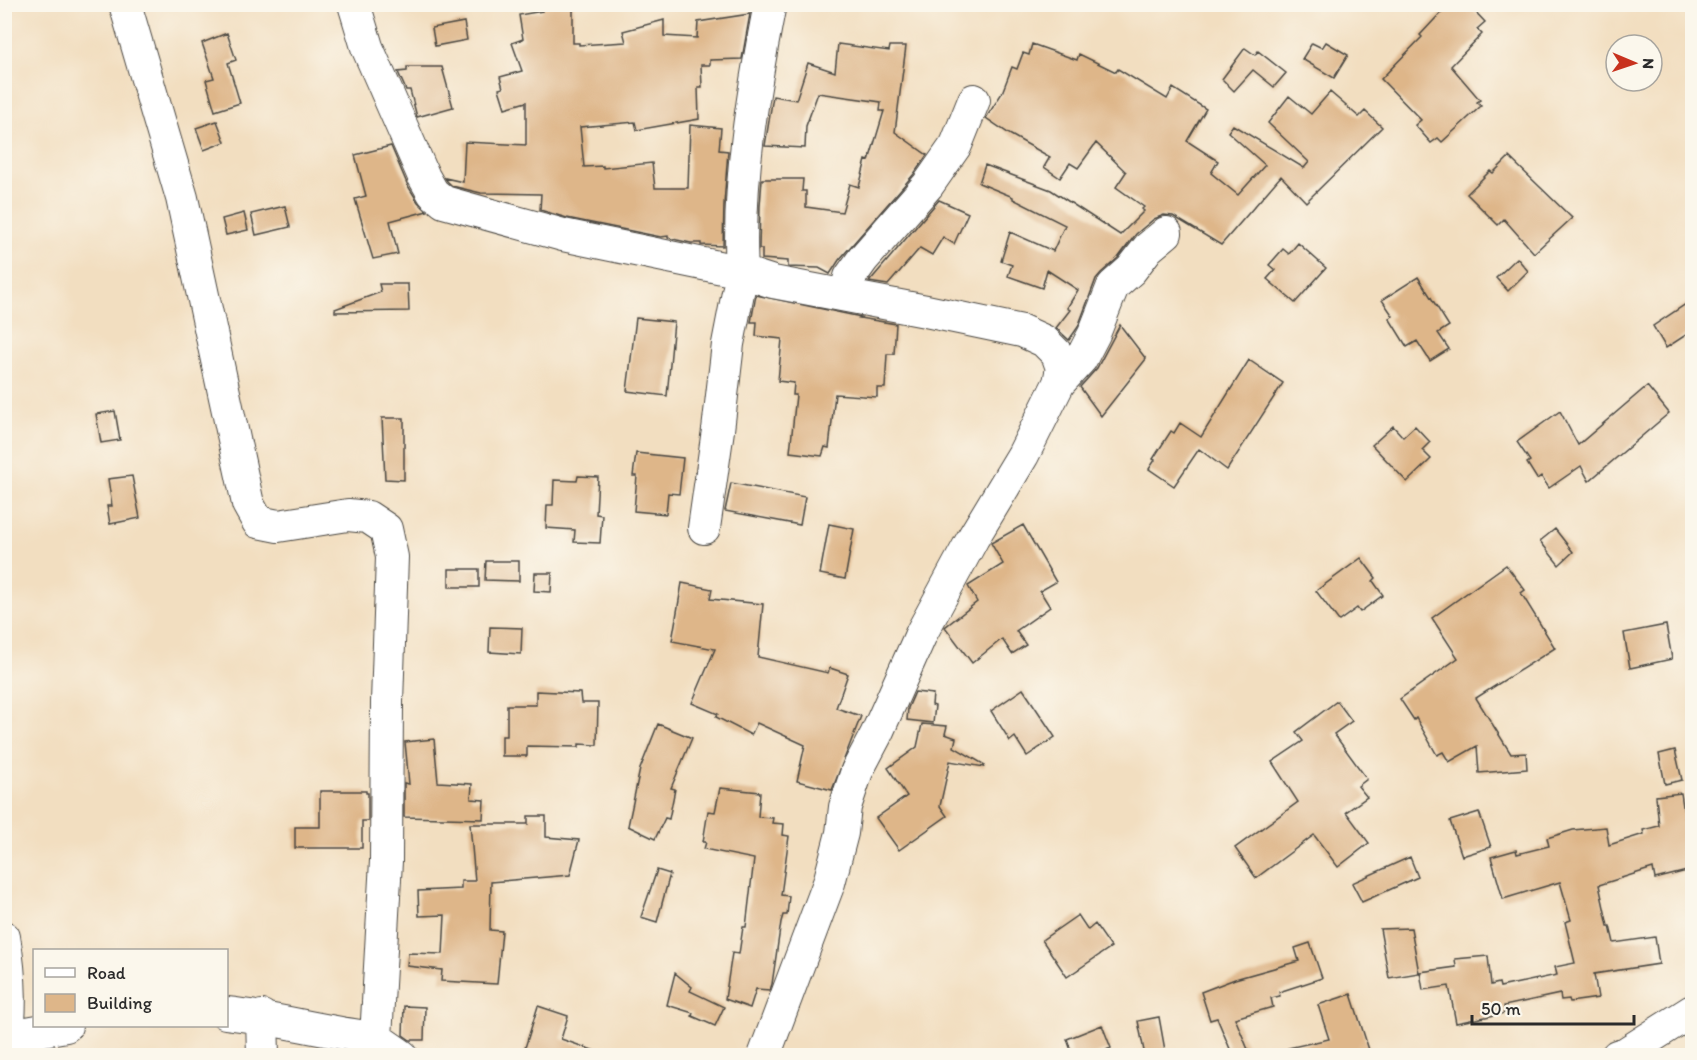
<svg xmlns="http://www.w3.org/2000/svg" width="1697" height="1060" font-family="Itim,sans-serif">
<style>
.building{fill:#deb689}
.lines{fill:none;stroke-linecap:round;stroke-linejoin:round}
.minor-casing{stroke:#494641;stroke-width:34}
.minor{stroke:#fff;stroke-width:32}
</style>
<rect width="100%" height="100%" fill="#fbf7ec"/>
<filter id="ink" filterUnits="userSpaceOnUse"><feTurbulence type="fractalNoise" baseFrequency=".0167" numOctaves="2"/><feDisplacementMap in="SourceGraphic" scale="12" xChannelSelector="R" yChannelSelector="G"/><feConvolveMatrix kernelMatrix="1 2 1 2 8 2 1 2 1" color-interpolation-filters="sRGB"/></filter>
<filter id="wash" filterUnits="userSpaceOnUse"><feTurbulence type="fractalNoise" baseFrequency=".008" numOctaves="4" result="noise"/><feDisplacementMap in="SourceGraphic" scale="24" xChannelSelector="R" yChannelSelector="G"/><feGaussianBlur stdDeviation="1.35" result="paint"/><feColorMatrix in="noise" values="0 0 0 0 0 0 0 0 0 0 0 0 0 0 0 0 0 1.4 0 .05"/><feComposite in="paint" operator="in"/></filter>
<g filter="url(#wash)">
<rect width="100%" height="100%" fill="#f2dec0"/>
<g id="blocks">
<path class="building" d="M 542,4 L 573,4 L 573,43 L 579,43 L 579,45 L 626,42 L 623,31 L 664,20 L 664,36 L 697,38 L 698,22 L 750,14 L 742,59 L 710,60 L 710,65 L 701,65 L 702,87 L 698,87 L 699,119 L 637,130 L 635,122 L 580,127 L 584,167 L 603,166 L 603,168 L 652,163 L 655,188 L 688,188 L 690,125 L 721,128 L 719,150 L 728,151 L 724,204 L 723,246 L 701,245 L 701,243 L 691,243 L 668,238 L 668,236 L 661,237 L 567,218 L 540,210 L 541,194 L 481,193 L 452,186 L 447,181 L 445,178 L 463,182 L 465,142 L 526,145 L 526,102 L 505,108 L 499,89 L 503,88 L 500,77 L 522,71 L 512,43 L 523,39 L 519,15 L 542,11 Z
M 1449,4 L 1468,4 L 1485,22 L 1477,29 L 1482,34 L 1451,66 L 1480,100 L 1477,102 L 1481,106 L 1442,142 L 1438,138 L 1431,143 L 1415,125 L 1421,120 L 1381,79 L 1422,37 L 1420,35 Z
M 464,22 L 467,40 L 435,46 L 432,28 Z
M 227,33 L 236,60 L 228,63 L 240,103 L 215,111 L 206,80 L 214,78 L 202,43 Z
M 1326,42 L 1348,55 L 1334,78 L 1302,59 L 1312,43 L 1322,48 Z
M 838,44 L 889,51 L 890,46 L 906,46 L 895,132 L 927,155 L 914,174 L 839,260 L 830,274 L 819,268 L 788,267 L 788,261 L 762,259 L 762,249 L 759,249 L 760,206 L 762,179 L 803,179 L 802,191 L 806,191 L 806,207 L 842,212 L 850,184 L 859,187 L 866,160 L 869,161 L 884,111 L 880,111 L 881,102 L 818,93 L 806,126 L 805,148 L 765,146 L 773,96 L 796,100 L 808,63 L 835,72 Z
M 1032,44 L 1077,60 L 1079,54 L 1116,72 L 1118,69 L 1167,99 L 1173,88 L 1206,109 L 1187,141 L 1218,161 L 1211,173 L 1238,195 L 1265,165 L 1228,132 L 1233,125 L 1304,168 L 1309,162 L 1268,123 L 1289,96 L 1311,114 L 1330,92 L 1359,117 L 1365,111 L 1382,127 L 1306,202 L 1281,176 L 1221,245 L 1173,216 L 1164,215 L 1154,219 L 1136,234 L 1118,258 L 1101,273 L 1096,279 L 1078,327 L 1069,340 L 1056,328 L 1070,310 L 1067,308 L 1078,290 L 1047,270 L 1042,288 L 1008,276 L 1012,265 L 1001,261 L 1010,232 L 1053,251 L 1065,225 L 1013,199 L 1013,197 L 979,183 L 985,165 L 1051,190 L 1120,235 L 1144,211 L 1142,209 L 1144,207 L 1116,187 L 1126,172 L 1096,143 L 1078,168 L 1070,163 L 1060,178 L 1044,167 L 1050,157 L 1011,135 L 986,118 L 1002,93 L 1012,67 L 1017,69 L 1023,53 L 1029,55 Z
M 1245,48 L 1255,55 L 1258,51 L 1286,73 L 1274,87 L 1253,70 L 1234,91 L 1222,79 Z
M 407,67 L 442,67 L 453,107 L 417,117 L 410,90 L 406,90 L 398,72 L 407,71 Z
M 217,121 L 225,142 L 204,150 L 196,128 Z
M 391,146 L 408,186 L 418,202 L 427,211 L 390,221 L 398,254 L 373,259 L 355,199 L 366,196 L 355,155 Z
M 1509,157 L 1572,218 L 1534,253 L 1504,219 L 1498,225 L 1467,194 L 1490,171 L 1493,173 Z
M 939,200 L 968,213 L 954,244 L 943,237 L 932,255 L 920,248 L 888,285 L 869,282 Z
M 285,206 L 290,227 L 256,235 L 251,214 Z
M 244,213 L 248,230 L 226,235 L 222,219 Z
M 1298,243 L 1326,268 L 1295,303 L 1267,279 L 1275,270 L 1269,265 L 1283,249 L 1289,254 Z
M 1517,258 L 1528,271 L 1508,291 L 1496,278 Z
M 1418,277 L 1449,326 L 1438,333 L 1449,349 L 1430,361 L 1417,341 L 1407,347 L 1389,318 L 1393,316 L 1382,300 Z
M 379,284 L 408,284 L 409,311 L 335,312 L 335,309 L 381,292 Z
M 756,295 L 861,317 L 859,318 L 896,324 L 894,354 L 887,354 L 885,388 L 877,388 L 877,397 L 835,394 L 829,448 L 825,447 L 822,456 L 790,452 L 796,395 L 793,395 L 794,383 L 778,381 L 782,339 L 756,336 L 757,322 L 751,322 Z
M 1692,300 L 1692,331 L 1666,348 L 1653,326 Z
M 636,318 L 674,322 L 667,396 L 627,391 Z
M 1120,325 L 1146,359 L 1101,416 L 1080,387 L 1097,368 Z
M 1249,360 L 1283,383 L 1227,470 L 1199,449 L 1174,486 L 1149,469 L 1155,460 L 1153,459 L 1171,431 L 1174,433 L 1180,423 L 1201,437 Z
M 1647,386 L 1669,413 L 1589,481 L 1581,466 L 1549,488 L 1541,476 L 1537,479 L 1527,463 L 1530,461 L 1517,442 L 1560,411 L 1578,445 Z
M 115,411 L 120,440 L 101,443 L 96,414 Z
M 382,418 L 404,418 L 404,480 L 385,479 Z
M 1393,426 L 1403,437 L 1415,426 L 1430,442 L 1422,450 L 1431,459 L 1407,482 L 1372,445 Z
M 636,453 L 683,458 L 679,494 L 668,493 L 666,514 L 634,511 L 637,476 L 633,476 Z
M 132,476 L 140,518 L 110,524 L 107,506 L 112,506 L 108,479 Z
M 578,476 L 598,477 L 596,514 L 602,515 L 600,543 L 574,542 L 575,530 L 546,528 L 547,505 L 553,505 L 554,480 L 577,481 Z
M 731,483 L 805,497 L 800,525 L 725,511 Z
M 829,524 L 854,529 L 845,579 L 820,574 Z
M 1023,525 L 1056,582 L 1040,591 L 1050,607 L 1016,631 L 1026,645 L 1012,654 L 1002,639 L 972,663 L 945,627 L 977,602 L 968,586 L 1003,564 L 991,543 Z
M 1555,529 L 1573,552 L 1559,565 L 1540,541 Z
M 1361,558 L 1376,578 L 1373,581 L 1383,595 L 1360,612 L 1357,608 L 1339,621 L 1316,591 Z
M 486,561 L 519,561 L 519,581 L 485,580 Z
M 1506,565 L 1525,590 L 1521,593 L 1555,648 L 1476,698 L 1511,754 L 1526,753 L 1527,769 L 1479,773 L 1477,746 L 1449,762 L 1443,752 L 1437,755 L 1416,718 L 1414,720 L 1400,699 L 1458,658 L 1432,618 Z
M 449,569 L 479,569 L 479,587 L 449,587 Z
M 535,573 L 552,573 L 551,592 L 534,591 Z
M 682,583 L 712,589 L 710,599 L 763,604 L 758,657 L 828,673 L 830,668 L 848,674 L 836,708 L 861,716 L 832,790 L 797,781 L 805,745 L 757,723 L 751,735 L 716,717 L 718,714 L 692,703 L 715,649 L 672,641 Z
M 1666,625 L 1672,659 L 1630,668 L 1624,633 Z
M 490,627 L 522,628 L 521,654 L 489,652 Z
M 1023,689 L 1055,737 L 1027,756 L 1015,737 L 1010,741 L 991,711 Z
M 536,691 L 580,693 L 581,703 L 598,703 L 597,745 L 579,744 L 579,747 L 527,746 L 527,756 L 502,756 L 502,736 L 507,736 L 507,705 L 536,705 Z
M 915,692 L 933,694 L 932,705 L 935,706 L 933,723 L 907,720 L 908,708 Z
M 1337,701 L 1352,721 L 1334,734 L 1367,779 L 1358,786 L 1367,797 L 1346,812 L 1369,843 L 1338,867 L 1314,835 L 1256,878 L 1235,848 L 1298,802 L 1272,762 L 1303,741 L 1296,732 Z
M 658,724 L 692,738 L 671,788 L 675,789 L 669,819 L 665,818 L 655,839 L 628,826 L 640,769 Z
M 922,724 L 947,726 L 945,734 L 956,738 L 954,747 L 985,765 L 984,767 L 950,761 L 940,806 L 947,816 L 899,850 L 876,818 L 907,796 L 888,768 L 917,747 Z
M 434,739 L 438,782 L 472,784 L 471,799 L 484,800 L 483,819 L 404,817 L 404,783 L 409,784 L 405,742 Z
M 1675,750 L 1682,780 L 1665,784 L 1659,754 Z
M 720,788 L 760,792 L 758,817 L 773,818 L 772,823 L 784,824 L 783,835 L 789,836 L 781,895 L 789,896 L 787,915 L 783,915 L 781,922 L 772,984 L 770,990 L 756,989 L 750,1008 L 725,999 L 732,953 L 739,954 L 743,927 L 746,927 L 754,859 L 704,849 L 706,842 L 703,842 L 708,811 L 715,812 Z
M 320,791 L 366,791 L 366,793 L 368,793 L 368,821 L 362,821 L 362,848 L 295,848 L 295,827 L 320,827 Z
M 1681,793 L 1685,820 L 1692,819 L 1692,849 L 1688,849 L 1691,870 L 1655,879 L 1653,868 L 1599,885 L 1608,926 L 1610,926 L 1614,943 L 1655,937 L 1659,964 L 1594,974 L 1598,998 L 1570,1002 L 1569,999 L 1561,1000 L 1560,994 L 1504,1006 L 1505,1013 L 1456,1023 L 1449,986 L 1423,990 L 1420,972 L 1456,967 L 1455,959 L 1488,956 L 1491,985 L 1499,983 L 1500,987 L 1557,975 L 1555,967 L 1575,963 L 1565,922 L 1571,920 L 1560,882 L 1503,899 L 1491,857 L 1516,850 L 1517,854 L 1549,846 L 1547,838 L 1573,830 L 1606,827 L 1609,845 L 1644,834 L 1643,830 L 1659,826 L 1656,796 Z
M 1479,812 L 1491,847 L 1462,856 L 1450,821 Z
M 528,816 L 546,816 L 546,837 L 579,840 L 570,875 L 491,882 L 490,930 L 502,931 L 497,984 L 441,981 L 442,970 L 407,966 L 408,953 L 443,954 L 445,915 L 419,916 L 418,891 L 461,889 L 461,881 L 475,881 L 470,824 L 528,824 Z
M 1410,857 L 1418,877 L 1362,902 L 1352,883 Z
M 657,870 L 670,874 L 657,922 L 641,917 Z
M 1078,915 L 1088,930 L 1095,924 L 1111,947 L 1067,977 L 1042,940 Z
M 1411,928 L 1419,973 L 1389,978 L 1380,929 Z
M 1310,943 L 1322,978 L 1279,992 L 1280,996 L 1271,998 L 1273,1007 L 1235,1018 L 1249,1052 L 1241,1056 L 1233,1056 L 1217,1018 L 1210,1020 L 1201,992 L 1235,979 L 1299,961 L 1295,948 Z
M 675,973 L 692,987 L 690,991 L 724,1007 L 715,1026 L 692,1016 L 693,1013 L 667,1005 Z
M 1351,994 L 1371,1056 L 1289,1056 L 1288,1048 L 1329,1039 L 1318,1005 Z
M 404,1006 L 425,1007 L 424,1040 L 410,1040 L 403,1035 Z
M 538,1006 L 568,1016 L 561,1039 L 601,1053 L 600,1056 L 537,1056 L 524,1051 Z
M 1159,1017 L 1166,1056 L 1145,1056 L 1138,1021 Z
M 1102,1025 L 1111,1048 L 1092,1056 L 1073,1056 L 1067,1039 Z"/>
</g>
</g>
<g filter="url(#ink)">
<use href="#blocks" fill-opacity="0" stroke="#494641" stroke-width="1.5"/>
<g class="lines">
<defs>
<path id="minor" d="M 125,4 L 182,198 L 248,504 L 258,522 L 278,526 L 348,515 L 368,517 L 386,529 L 392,557 L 387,702 L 386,861 L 376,1038 L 402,1056
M 354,4 L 367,47 L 424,177 L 433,193 L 444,202 L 563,235 L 742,272 L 728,344 L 718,430 L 704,528
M 845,295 L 850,277 L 863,259 L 928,185 L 956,145 L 974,100
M 1059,383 L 1081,359 L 1094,334 L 1113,286 L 1131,270 L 1148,248 L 1166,233
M 4,937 C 11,978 12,1014 5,1056
M 226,1013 C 277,1018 326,1033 376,1038
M 262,1016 L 263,1056
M 4,1037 L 66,1026
M 764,1056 L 829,883 L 842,833 L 845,807 L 857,771 L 876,735 L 922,632 L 973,538 L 1023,455 L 1059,383 L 1062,368 L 1057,354 L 1044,341 L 1022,331 L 926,311 L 773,282 L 742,272 C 737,183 753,91 770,4
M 1617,1056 L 1626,1053 L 1692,1011"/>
</defs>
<use href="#minor" class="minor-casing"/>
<use href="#minor" class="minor"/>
</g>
</g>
<rect width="1697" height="1060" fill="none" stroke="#fbf7ec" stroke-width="24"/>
<rect x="33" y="949" width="195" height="78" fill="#fbf7ec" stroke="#a8a59f" stroke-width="1.5"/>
<rect x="45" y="968" width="30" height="9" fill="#ffffff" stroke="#a8a59f" stroke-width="1.5"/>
<text x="87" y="979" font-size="18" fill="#2b2b2b">Road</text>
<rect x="45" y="994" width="30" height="18" fill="#deb689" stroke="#a8a59f" stroke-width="1.5"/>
<text x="87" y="1009" font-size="18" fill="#2b2b2b">Building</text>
<g transform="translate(1634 63) rotate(92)"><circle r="28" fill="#fbf7ec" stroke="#a8a59f" stroke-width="1.5"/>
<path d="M0-4.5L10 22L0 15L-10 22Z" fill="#c8321e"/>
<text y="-9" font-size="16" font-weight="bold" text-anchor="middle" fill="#2b2b2b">N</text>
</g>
<path d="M1472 1015v9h162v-9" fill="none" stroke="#2b2b2b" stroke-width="3"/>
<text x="1481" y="1015" font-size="18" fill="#2b2b2b" stroke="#fbf7ec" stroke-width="4.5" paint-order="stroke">50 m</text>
</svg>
